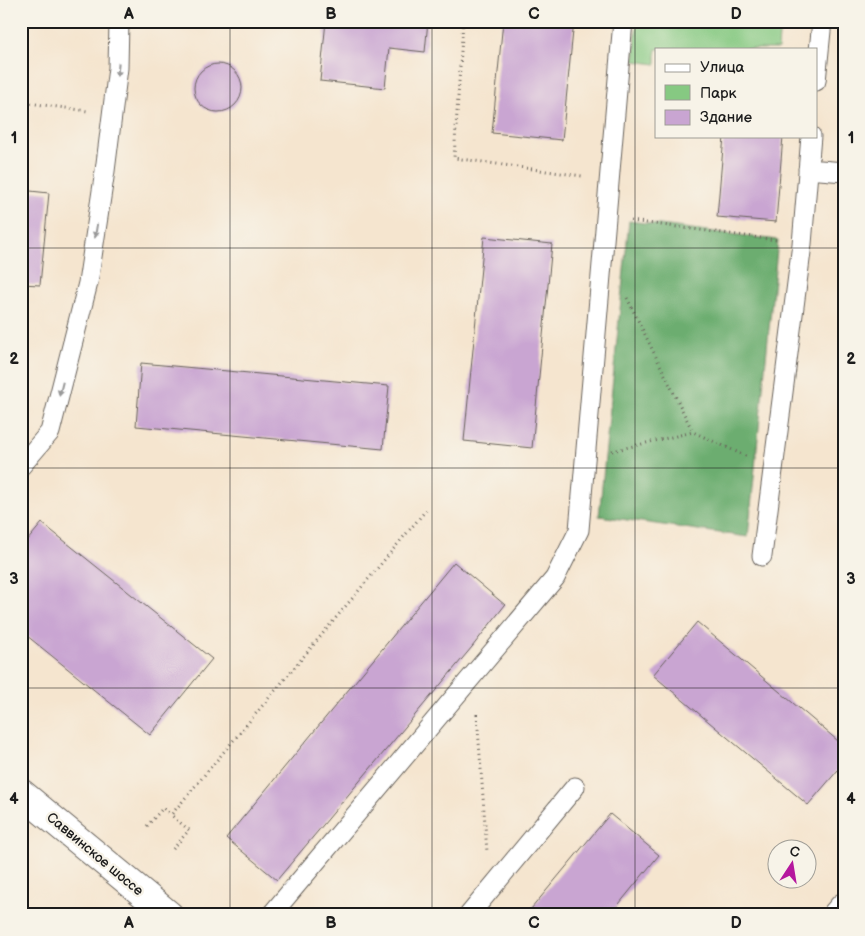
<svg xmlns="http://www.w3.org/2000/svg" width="865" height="936" font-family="'Balsamiq Sans',sans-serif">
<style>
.green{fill:#86c982;stroke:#51724f}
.forest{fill:#6cad70;stroke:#446446}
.building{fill:#c9a5d2}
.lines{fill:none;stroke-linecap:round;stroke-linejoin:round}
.lane-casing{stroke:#68625b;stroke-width:21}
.street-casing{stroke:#68625b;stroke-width:30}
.path{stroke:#68625b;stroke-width:3;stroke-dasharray:1 4;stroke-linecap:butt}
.lane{stroke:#fff;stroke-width:19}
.street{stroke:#fff;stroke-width:28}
.oneway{fill:#999}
.grid{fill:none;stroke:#1c1c1c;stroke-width:1;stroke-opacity:0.55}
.labels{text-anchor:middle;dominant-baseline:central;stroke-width:5;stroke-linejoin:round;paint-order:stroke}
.street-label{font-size:14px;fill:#1c1c1c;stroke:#f7f3e8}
.neatline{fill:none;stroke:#1c1c1c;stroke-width:2}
.grid-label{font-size:16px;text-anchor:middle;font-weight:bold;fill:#1c1c1c}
</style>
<rect width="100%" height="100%" fill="#f7f3e8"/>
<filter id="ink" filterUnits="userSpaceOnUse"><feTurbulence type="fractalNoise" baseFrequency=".02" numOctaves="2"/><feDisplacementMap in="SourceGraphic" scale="10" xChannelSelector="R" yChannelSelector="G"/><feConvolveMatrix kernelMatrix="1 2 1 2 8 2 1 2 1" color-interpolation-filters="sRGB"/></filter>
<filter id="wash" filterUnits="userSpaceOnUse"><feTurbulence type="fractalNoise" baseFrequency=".0096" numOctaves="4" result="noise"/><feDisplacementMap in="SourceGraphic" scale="20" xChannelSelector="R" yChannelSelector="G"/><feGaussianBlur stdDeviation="1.12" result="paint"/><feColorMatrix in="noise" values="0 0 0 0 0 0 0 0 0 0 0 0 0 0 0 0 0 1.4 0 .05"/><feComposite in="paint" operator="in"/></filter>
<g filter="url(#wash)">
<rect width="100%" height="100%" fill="#f5e5cf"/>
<path class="green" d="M 637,21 L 780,21 L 778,49 L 656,49 L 656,64 L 634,61 Z"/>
<path class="forest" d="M 629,221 L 778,240 L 748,537 L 599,516 Z"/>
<g id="blocks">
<path class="building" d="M 326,21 L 428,21 L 425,52 L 389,48 L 385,88 L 320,81 Z
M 503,21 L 574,21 L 562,140 L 492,133 Z
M194 88a24 24 0 1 1 48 0a24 24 0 1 1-48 0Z
M 724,136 L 783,136 L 776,222 L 717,217 Z
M 21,190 L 49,193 L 40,285 L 21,284 Z
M 484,237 L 552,244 L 532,448 L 464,441 Z
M 141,363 L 389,386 L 383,449 L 136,426 Z
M 42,523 L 212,659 L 150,735 L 21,631 L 21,548 Z
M 454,562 L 505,605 L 472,647 L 277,880 L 226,838 Z
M 697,622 L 844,746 L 844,763 L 808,805 L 653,675 Z
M 610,814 L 659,855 L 610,915 L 526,915 Z"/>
</g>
</g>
<g filter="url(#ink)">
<use href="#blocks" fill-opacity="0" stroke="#68625b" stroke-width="1"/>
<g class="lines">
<defs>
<path id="lane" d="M 816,81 L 822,21
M 808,169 L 844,172
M 21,466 L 50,432 L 88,283 L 105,171 L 118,68 L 119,21
M 762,556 L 802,244 L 811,136
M 271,915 L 555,578 L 579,530 L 623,21
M 469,915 L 575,787"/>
<path id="street" d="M 21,793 L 169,915
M 837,915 L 844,907"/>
</defs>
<use href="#lane" class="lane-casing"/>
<use href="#street" class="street-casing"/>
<path class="path" d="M 463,21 L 454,158 L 582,176
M 21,102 L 88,111
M 631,221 L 776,240
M 627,298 L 693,432
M 612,451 L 693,432 L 748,457
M 477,714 L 487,852
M 147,826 L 163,808 L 171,815
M 173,849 L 189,830 L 171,815 L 427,509"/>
<use href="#lane" class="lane"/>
<use href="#street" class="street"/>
</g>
<defs><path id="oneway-solid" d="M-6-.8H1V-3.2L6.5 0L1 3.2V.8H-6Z" transform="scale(1.25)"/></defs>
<g class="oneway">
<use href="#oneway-solid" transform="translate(118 70) rotate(95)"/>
<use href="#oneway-solid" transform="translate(96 231) rotate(99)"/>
<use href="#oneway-solid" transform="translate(61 389) rotate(104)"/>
</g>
</g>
<path class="grid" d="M 230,21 L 230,915M 432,21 L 432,915M 635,21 L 635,915M 21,248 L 844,248M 21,468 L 844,468M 21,688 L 844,688"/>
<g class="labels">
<g class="street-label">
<text transform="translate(95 854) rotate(40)">Саввинское шоссе</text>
</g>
</g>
<rect width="865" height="936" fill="none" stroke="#f7f3e8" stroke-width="55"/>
<rect x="655" y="48" width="162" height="90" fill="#f7f3e8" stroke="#9f9d96"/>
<rect x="665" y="64" width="25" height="8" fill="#ffffff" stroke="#9f9d96"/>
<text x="700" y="72" font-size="15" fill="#1c1c1c">Улица</text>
<rect x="665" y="85" width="25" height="15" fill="#86c982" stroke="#9f9d96"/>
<text x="700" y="98" font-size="15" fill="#1c1c1c">Парк</text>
<rect x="665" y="110" width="25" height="15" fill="#c9a5d2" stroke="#9f9d96"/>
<text x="700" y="122" font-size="15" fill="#1c1c1c">Здание</text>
<g transform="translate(792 864) rotate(12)"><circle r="24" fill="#f7f3e8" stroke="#9f9d96"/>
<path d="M0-4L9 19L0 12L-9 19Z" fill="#b5179e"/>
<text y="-8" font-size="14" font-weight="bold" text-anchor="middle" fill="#1c1c1c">С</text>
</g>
<rect x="28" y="28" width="810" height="880" class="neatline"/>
<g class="grid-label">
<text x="129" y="19">A</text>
<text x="331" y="19">B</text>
<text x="534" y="19">C</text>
<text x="736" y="19">D</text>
<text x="14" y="143">1</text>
<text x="851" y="143">1</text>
<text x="14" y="364">2</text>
<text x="851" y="364">2</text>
<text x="14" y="584">3</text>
<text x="851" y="584">3</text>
<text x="14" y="804">4</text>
<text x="851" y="804">4</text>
<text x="129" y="928">A</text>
<text x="331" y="928">B</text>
<text x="534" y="928">C</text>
<text x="736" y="928">D</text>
</g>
</svg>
